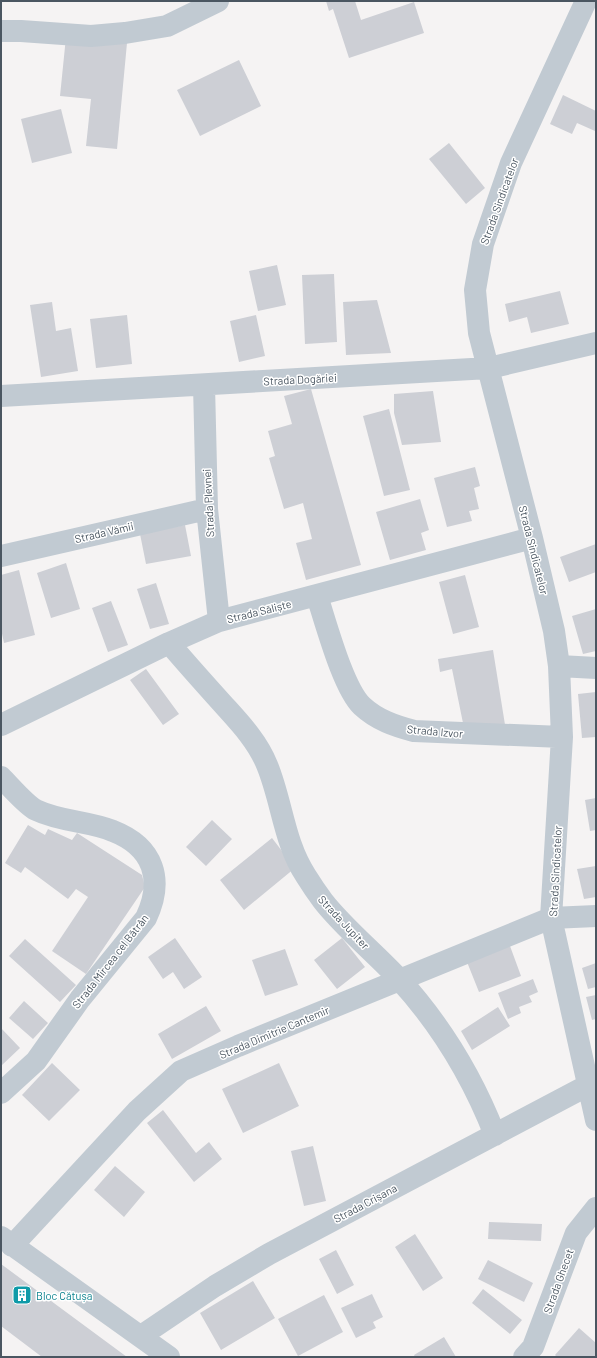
<svg xmlns="http://www.w3.org/2000/svg" width="597" height="1358" font-family="Barlow,sans-serif">
<style>
.building{fill:#cdcfd5}
.lines{fill:none;stroke-linecap:round;stroke-linejoin:round}
.minor{stroke:#c1cad2;stroke-width:22}
.labels{text-anchor:middle;dominant-baseline:central;stroke-width:3;stroke-linejoin:round;paint-order:stroke}
.street-label{font-size:11px;fill:#4a5661;stroke:#fff}
.culture-label{font-size:11px;fill:#0d838f;stroke:#fff;text-anchor:start}
</style>
<rect width="100%" height="100%" fill="#f5f3f3"/>
<path class="building" d="M 326,1 L 355,1 L 361,20 L 414,2 L 424,33 L 349,58 L 333,9 L 329,11 Z
M 66,37 L 127,43 L 117,149 L 86,146 L 91,99 L 60,96 Z
M 239,60 L 261,106 L 200,136 L 177,90 Z
M 563,95 L 596,111 L 595,131 L 577,123 L 572,134 L 550,124 Z
M 61,109 L 72,153 L 32,163 L 21,119 Z
M 449,143 L 485,188 L 466,204 L 429,159 Z
M 277,265 L 286,305 L 258,311 L 249,271 Z
M 334,274 L 337,342 L 305,344 L 302,275 Z
M 560,291 L 569,324 L 531,333 L 527,317 L 509,322 L 505,304 Z
M 377,300 L 391,353 L 346,355 L 343,302 Z
M 52,302 L 56,331 L 71,328 L 78,371 L 41,377 L 30,305 Z
M 127,315 L 132,364 L 96,368 L 90,319 Z
M 256,315 L 265,356 L 239,362 L 230,321 Z
M 311,389 L 361,565 L 306,580 L 296,543 L 312,539 L 303,503 L 284,509 L 269,458 L 275,456 L 268,431 L 292,424 L 284,396 Z
M 433,391 L 441,442 L 402,445 L 394,413 L 394,394 Z
M 389,409 L 410,490 L 384,496 L 363,416 Z
M 475,467 L 480,486 L 474,488 L 479,509 L 469,511 L 472,521 L 447,527 L 434,478 Z
M 420,499 L 429,530 L 421,533 L 426,550 L 390,560 L 376,512 Z
M 185,525 L 191,556 L 146,564 L 140,534 Z
M 596,544 L 596,572 L 569,582 L 560,557 Z
M 66,563 L 80,609 L 51,618 L 37,573 Z
M 19,570 L 35,635 L 4,643 L 1,629 L 1,575 Z
M 465,575 L 479,627 L 453,634 L 439,582 Z
M 156,583 L 169,624 L 150,629 L 137,589 Z
M 111,601 L 128,645 L 108,652 L 92,608 Z
M 596,609 L 596,651 L 583,654 L 572,616 Z
M 493,650 L 506,731 L 464,728 L 452,669 L 440,672 L 438,659 Z
M 146,669 L 179,714 L 163,725 L 130,680 Z
M 596,692 L 596,737 L 582,738 L 578,694 Z
M 596,798 L 596,830 L 590,831 L 585,800 Z
M 212,820 L 232,839 L 206,866 L 186,847 Z
M 28,825 L 45,835 L 48,829 L 72,840 L 77,833 L 142,875 L 145,887 L 86,974 L 52,951 L 88,897 L 76,889 L 68,899 L 25,867 L 21,873 L 5,863 Z
M 272,838 L 295,868 L 244,910 L 220,880 Z
M 596,866 L 596,897 L 584,899 L 577,869 Z
M 175,938 L 202,977 L 184,989 L 173,972 L 163,979 L 148,957 Z
M 342,938 L 365,967 L 337,989 L 314,960 Z
M 25,939 L 76,985 L 60,1002 L 9,956 Z
M 510,946 L 521,976 L 479,992 L 467,962 Z
M 285,949 L 298,985 L 265,996 L 252,960 Z
M 596,963 L 596,987 L 588,989 L 582,968 Z
M 533,979 L 538,992 L 529,996 L 532,1002 L 519,1007 L 521,1013 L 508,1019 L 498,993 Z
M 596,995 L 596,1019 L 592,1020 L 586,997 Z
M 24,1001 L 48,1023 L 33,1039 L 9,1018 Z
M 206,1006 L 221,1031 L 172,1059 L 158,1034 Z
M 498,1007 L 510,1026 L 472,1050 L 461,1031 Z
M 1,1028 L 20,1048 L 1,1066 Z
M 52,1063 L 80,1090 L 49,1121 L 22,1095 Z
M 279,1063 L 299,1106 L 243,1133 L 222,1089 Z
M 163,1110 L 196,1153 L 209,1142 L 222,1159 L 194,1182 L 147,1123 Z
M 313,1146 L 326,1201 L 304,1206 L 291,1151 Z
M 115,1166 L 145,1192 L 124,1217 L 94,1190 Z
M 489,1222 L 542,1224 L 541,1241 L 488,1239 Z
M 415,1234 L 443,1278 L 423,1291 L 395,1247 Z
M 336,1250 L 354,1285 L 337,1294 L 319,1259 Z
M 488,1260 L 533,1283 L 524,1302 L 478,1279 Z
M 1,1264 L 127,1357 L 42,1357 L 1,1326 Z
M 253,1281 L 275,1318 L 221,1350 L 200,1313 Z
M 483,1289 L 522,1320 L 510,1334 L 472,1303 Z
M 372,1294 L 383,1317 L 373,1322 L 376,1328 L 356,1338 L 341,1308 Z
M 324,1295 L 343,1332 L 298,1356 L 278,1319 Z
M 579,1328 L 596,1343 L 596,1357 L 557,1357 L 555,1355 Z
M 444,1337 L 456,1357 L 415,1357 L 414,1355 Z"/>
<g class="lines">
<path class="minor" d="M 586,1 L 511,163 L 483,244 L 475,290 L 479,333 L 532,538 L 554,631 L 559,666 L 562,737 L 551,918 L 596,1120
M 1,31 L 21,31 L 91,36 L 125,33 L 167,26 L 218,1
M 204,385 L 207,509 L 219,621
M 1,396 L 489,368 L 596,343
M 1,556 L 207,509
M 317,596 C 326,623 343,688 362,706 C 377,720 395,726 414,731 L 562,737
M 169,643 C 186,663 203,682 221,702 C 238,721 257,740 267,765 C 282,801 284,843 306,876 C 311,884 317,893 323,901 C 344,928 375,953 399,979 C 441,1025 472,1076 495,1135
M 559,666 L 596,668
M 1,725 L 169,643 L 219,621 L 532,538
M 1,777 C 10,786 26,805 36,810 C 61,822 89,821 113,831 C 154,847 164,880 146,918 L 80,999 L 36,1061 L 1,1093
M 1,1237 L 169,1357
M 12,1246 L 137,1111 L 181,1071 L 238,1046 L 551,918 L 596,916
M 141,1336 L 215,1286 L 269,1254 L 596,1081
M 524,1357 L 533,1347 L 576,1233 L 596,1208"/>
</g>
<defs>
<symbol id="building-square" viewBox="-11 -11 22 22"><rect x="-9" y="-9" width="18" height="18" rx="4" fill="#0f9aa8" stroke="#fff"/><path d="M-4-6H4V6H1V3H-1V6H-4ZM-2.5-4.3h1.7v1.8h-1.7ZM.8-4.3h1.7v1.8H.8ZM-2.5-1h1.7V.8h-1.7ZM.8-1h1.7V.8H.8Z" fill="#fff"/></symbol>
</defs>
<g fill-rule="evenodd">
<use href="#building-square" x="11" y="1284" width="22" height="22"/>
</g>
<g class="labels">
<g class="street-label">
<text transform="translate(499 201) rotate(-70)">Strada Sindicatelor</text>
<text transform="translate(300 379) rotate(-3)">Strada Dogăriei</text>
<text transform="translate(208 503) rotate(-93)">Strada Plevnei</text>
<text transform="translate(104 532) rotate(-13)">Strada Vămii</text>
<text transform="translate(534 550) rotate(76)">Strada Sindicatelor</text>
<text transform="translate(259 611) rotate(-14)">Strada Săliște</text>
<text transform="translate(435 731) rotate(5)">Strada Izvor</text>
<text transform="translate(555 871) rotate(-87)">Strada Sindicatelor</text>
<text transform="translate(344 922) rotate(47)">Strada Jupiter</text>
<text transform="translate(110 961) rotate(-52)">Strada Mircea cel Bătrân</text>
<text transform="translate(274 1032) rotate(-23)">Strada Dimitrie Cantemir</text>
<text transform="translate(365 1203) rotate(-28)">Strada Crișana</text>
<text transform="translate(558 1281) rotate(-70)">Strada Ghecet</text>
</g>
<g class="culture-label">
<text x="36" y="1295">Bloc Cătușa</text>
</g>
</g>
<rect width="597" height="1358" fill="none" stroke="#4a5661" stroke-width="4"/>
</svg>
